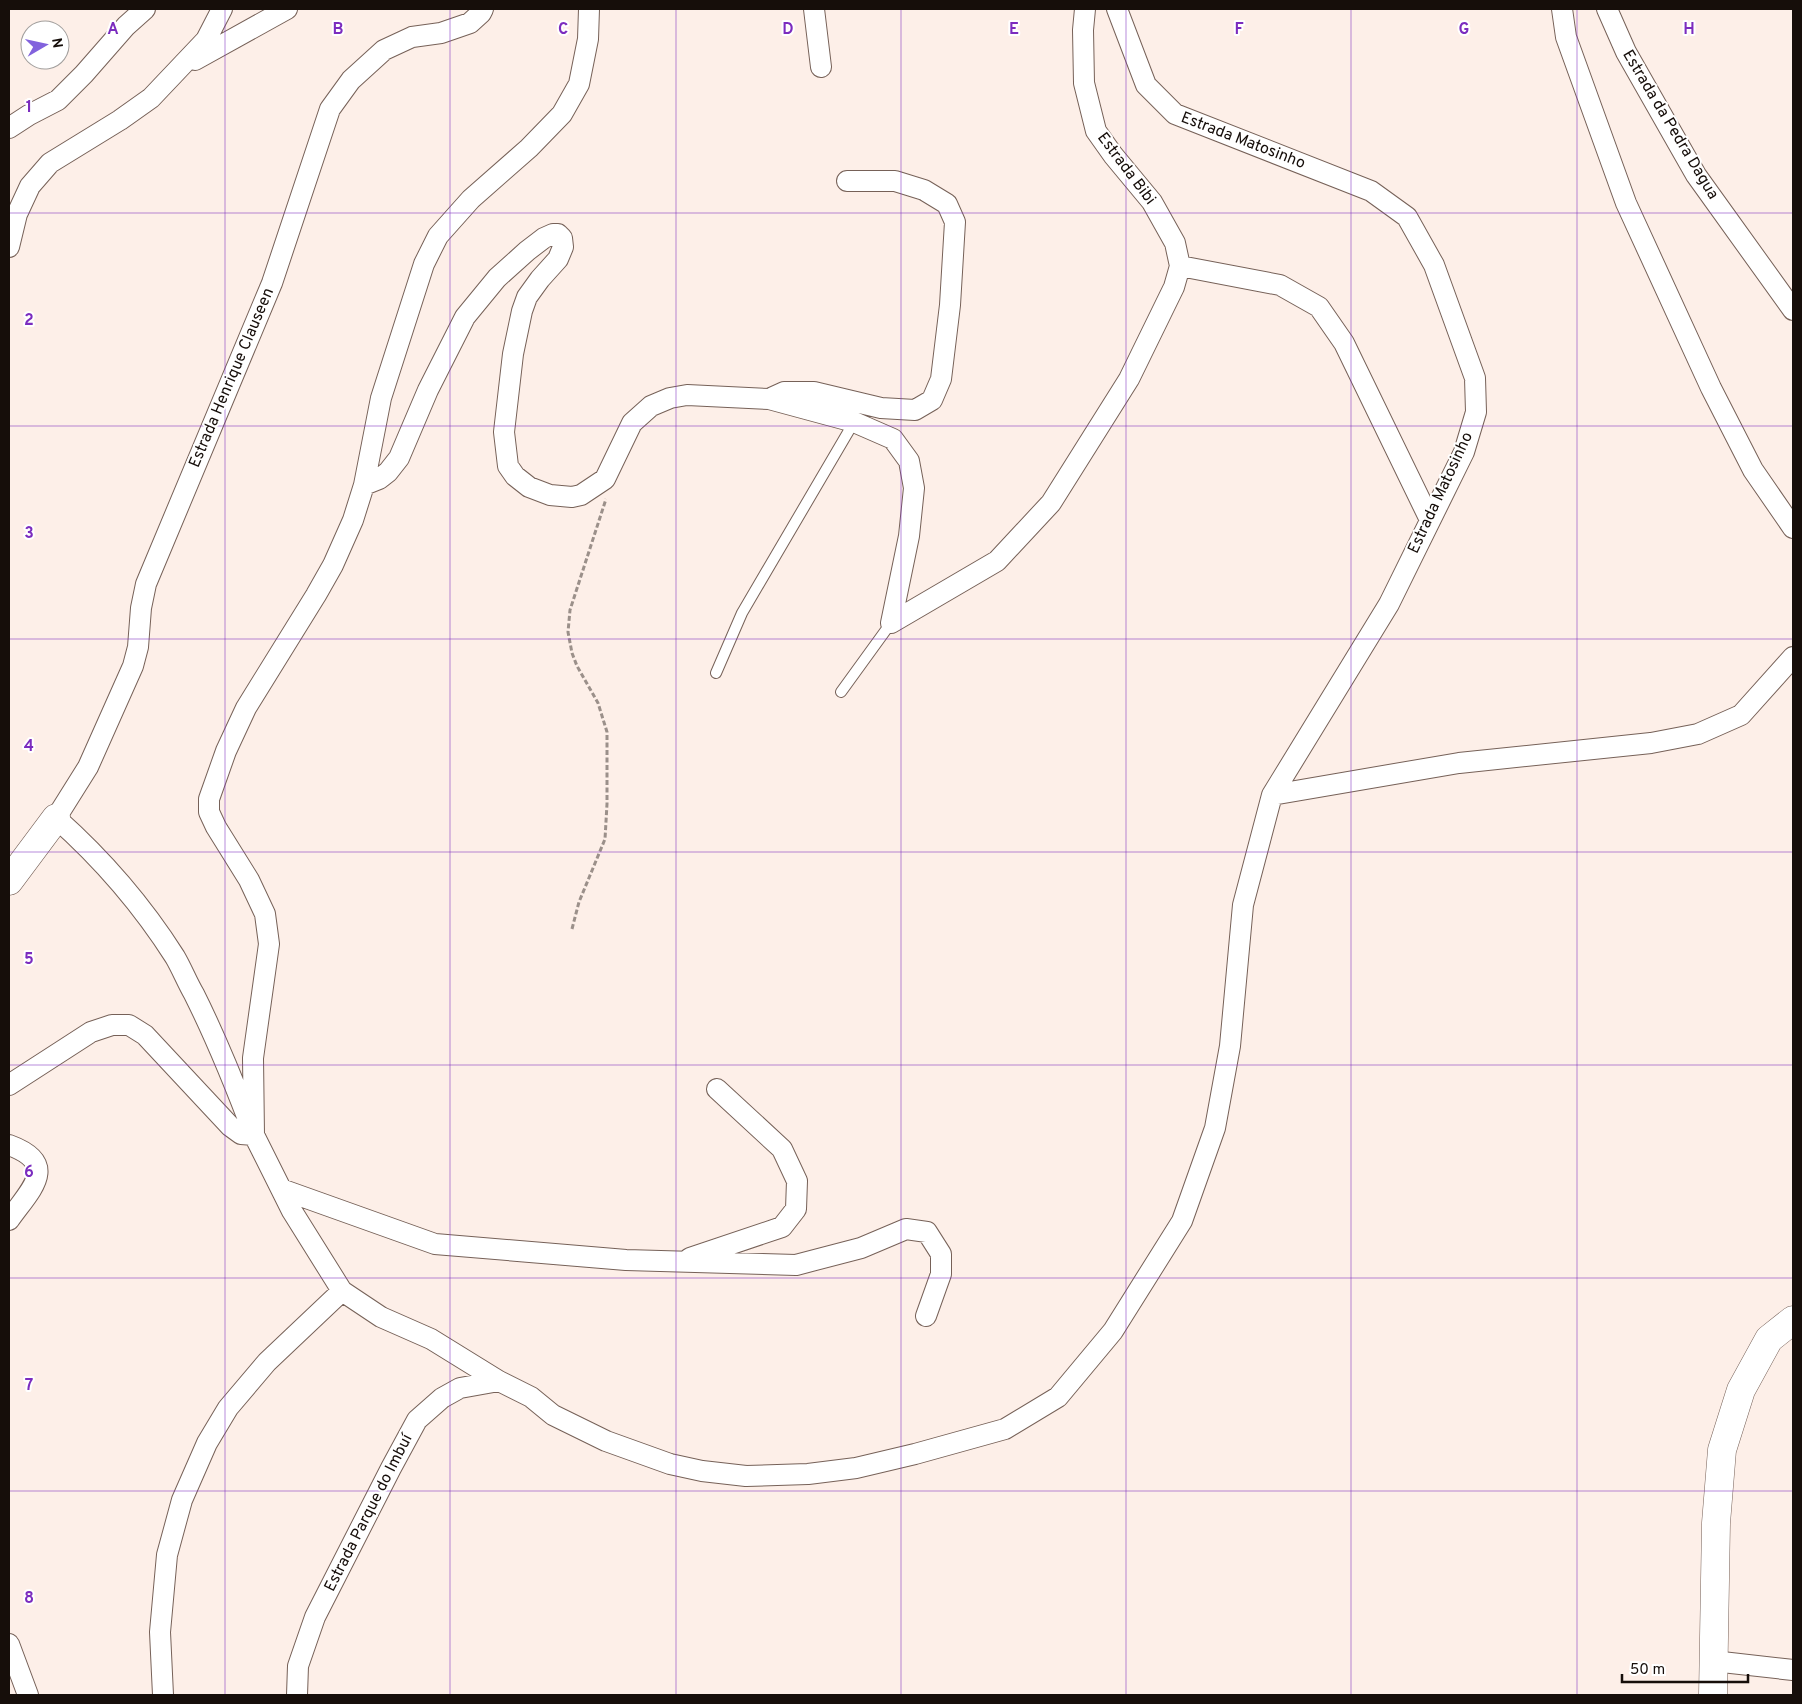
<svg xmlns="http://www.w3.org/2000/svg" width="1802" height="1704" font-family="Overpass,sans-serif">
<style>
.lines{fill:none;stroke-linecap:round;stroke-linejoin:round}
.lane-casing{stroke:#766158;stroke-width:12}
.street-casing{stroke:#766158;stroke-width:22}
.secondary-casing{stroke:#766158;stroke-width:29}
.path{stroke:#9b908a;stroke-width:3;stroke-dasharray:5 2.5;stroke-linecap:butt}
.lane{stroke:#fff;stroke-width:10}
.street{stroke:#fff;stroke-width:20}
.secondary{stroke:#fff;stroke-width:28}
.grid{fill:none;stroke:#7b2cbf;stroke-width:1;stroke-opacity:0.55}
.labels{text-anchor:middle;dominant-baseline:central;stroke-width:4;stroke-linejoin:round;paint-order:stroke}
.street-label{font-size:16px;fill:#160e0a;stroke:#fff}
.grid-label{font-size:16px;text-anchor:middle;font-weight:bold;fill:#7b2cbf;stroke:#fff;stroke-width:4;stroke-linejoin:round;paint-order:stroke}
</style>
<rect width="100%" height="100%" fill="#fdefe8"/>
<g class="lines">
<defs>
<path id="lane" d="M 716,673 L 742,613 L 854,422
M 841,692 L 891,623"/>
<path id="street" d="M 483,9 L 481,13 L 470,23 L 441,33 L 412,37 L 384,50 L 351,80 L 330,109 L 272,283 L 146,584 L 141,608 L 138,647 L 133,666 L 88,767 L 56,818 C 101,858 142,905 175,957 C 182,969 187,982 194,994 C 217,1040 236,1087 254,1135 L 253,1058 L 269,944 L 265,914 L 249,880 L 216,827 L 209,812 L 209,799 L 226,751 L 246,708 L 316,595 L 333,565 L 353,520 L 364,485 L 381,398 L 424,264 L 438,236 L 471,199 L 529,148 L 562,114 L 579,84 L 588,39 L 589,9
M 814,9 L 821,67
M 1117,9 L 1146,85 L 1175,114 L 1371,191 L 1407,217 L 1434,265 L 1475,378 L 1476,412 L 1464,452 L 1389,604 L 1272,795
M 1562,9 L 1566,37 L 1626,203 L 1711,388 L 1753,470 L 1793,528
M 1607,9 L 1626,52 L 1696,175 L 1793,310
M 195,60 L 287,9
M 9,128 L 29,115 L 58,100 L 84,74 L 126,26 L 145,9
M 9,247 L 17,214 L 30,186 L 50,163 L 120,120 L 151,98 L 206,40 L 222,9
M 1180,266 L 1280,285 L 1319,307 L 1344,343 L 1430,520
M 773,397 L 784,392 L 814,392 L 881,408 L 915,410 L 932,400 L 941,379 L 950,305 L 955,222 L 947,204 L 924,190 L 895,181 L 847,181
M 364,485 L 379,479 L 388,472 L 399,458 L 428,390 L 465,317 L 497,278 L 527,251 L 544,238 L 553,234 L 558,234 L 562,238 L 563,247 L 558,259 L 540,279 L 527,297 L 522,311 L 513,354 L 504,432 L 508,466 L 515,476 L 529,487 L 550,495 L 572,497 L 581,495 L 605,479 L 632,423 L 651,406 L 670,398 L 687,395 L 769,399 L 854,422 L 893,439 L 909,461 L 914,488 L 909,536 L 891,623
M 891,623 L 997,561 L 1051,503 L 1129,379 L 1174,287 L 1180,266 L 1175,243 L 1152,202 L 1113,155 L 1096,131 L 1084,83 L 1083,30 L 1085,9
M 9,1085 L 91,1032 L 112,1025 L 129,1025 L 145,1035 L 230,1126 L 241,1134 L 254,1135 L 292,1211 L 342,1291 L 381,1317 L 431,1339 L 499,1381 L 531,1397 L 553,1415 L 606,1441 L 670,1464 L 702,1471 L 746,1476 L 808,1474 L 856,1468 L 915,1454 L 1005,1429 L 1058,1397 L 1113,1331 L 1182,1221 L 1215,1128 L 1230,1046 L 1243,905 L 1272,795 L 1459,763 L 1651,743 L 1698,734 L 1741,715 L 1793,657
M 9,1145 C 61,1164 30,1190 9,1220
M 281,1189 L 435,1244 L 626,1260 L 796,1265 L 861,1248 L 906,1229 L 927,1232 L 941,1254 L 941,1274 L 926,1316
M 690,1258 L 782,1227 L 796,1209 L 797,1181 L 782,1149 L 717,1089
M 9,1644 L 28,1695
M 1713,1661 L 1793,1670
M 163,1695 L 160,1632 L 167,1555 L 182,1500 L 207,1443 L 228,1408 L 267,1362 L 342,1291
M 297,1695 L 298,1666 L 315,1617 L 391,1468 L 417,1420 L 442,1398 L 460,1388 L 499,1381"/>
<path id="secondary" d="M 9,881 L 56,818
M 1713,1695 L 1716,1523 L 1722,1450 L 1741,1390 L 1769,1339 L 1793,1320"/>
</defs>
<use href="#lane" class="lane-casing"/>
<use href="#street" class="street-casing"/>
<use href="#secondary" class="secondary-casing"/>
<path class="path" d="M 572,929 L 579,902 L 605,839 L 607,804 L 607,732 L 598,703 L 577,666 L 572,653 L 568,632 L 570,610 L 606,499"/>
<use href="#lane" class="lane"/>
<use href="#street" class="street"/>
<use href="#secondary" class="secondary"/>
</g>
<path class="grid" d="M 225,9 L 225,1695M 450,9 L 450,1695M 676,9 L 676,1695M 901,9 L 901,1695M 1126,9 L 1126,1695M 1351,9 L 1351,1695M 1577,9 L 1577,1695M 9,213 L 1793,213M 9,426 L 1793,426M 9,639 L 1793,639M 9,852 L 1793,852M 9,1065 L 1793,1065M 9,1278 L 1793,1278M 9,1491 L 1793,1491"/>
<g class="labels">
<g class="street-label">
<text transform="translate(1670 125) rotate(59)">Estrada da Pedra Dagua</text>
<text transform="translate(1243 141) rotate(21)">Estrada Matosinho</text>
<text transform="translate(1126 169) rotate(53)">Estrada Bibi</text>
<text transform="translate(232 378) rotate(-67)">Estrada Henrique Clauseen</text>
<text transform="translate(1441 493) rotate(-65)">Estrada Matosinho</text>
<text transform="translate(369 1513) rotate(-63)">Estrada Parque do Imbuí</text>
</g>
</g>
<g class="grid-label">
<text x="113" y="34">A</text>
<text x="338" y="34">B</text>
<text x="563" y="34">C</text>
<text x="788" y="34">D</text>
<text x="1014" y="34">E</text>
<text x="1239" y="34">F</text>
<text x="1464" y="34">G</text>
<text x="1689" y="34">H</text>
<text x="29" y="112">1</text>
<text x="29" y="325">2</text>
<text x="29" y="538">3</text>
<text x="29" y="751">4</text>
<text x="29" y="964">5</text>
<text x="29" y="1177">6</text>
<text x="29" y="1390">7</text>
<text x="29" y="1603">8</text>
</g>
<rect width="1802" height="1704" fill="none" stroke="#160e0a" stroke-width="20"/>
<g transform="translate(45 45) rotate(81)"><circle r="24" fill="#ffffff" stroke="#a29f9d"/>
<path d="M0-4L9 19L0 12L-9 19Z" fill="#8262dd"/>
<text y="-8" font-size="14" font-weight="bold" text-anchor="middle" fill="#160e0a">N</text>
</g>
<path d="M1622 1674v8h126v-8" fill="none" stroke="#160e0a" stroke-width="2.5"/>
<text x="1630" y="1674" font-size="15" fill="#160e0a" stroke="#ffffff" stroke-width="4" paint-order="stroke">50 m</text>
</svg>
